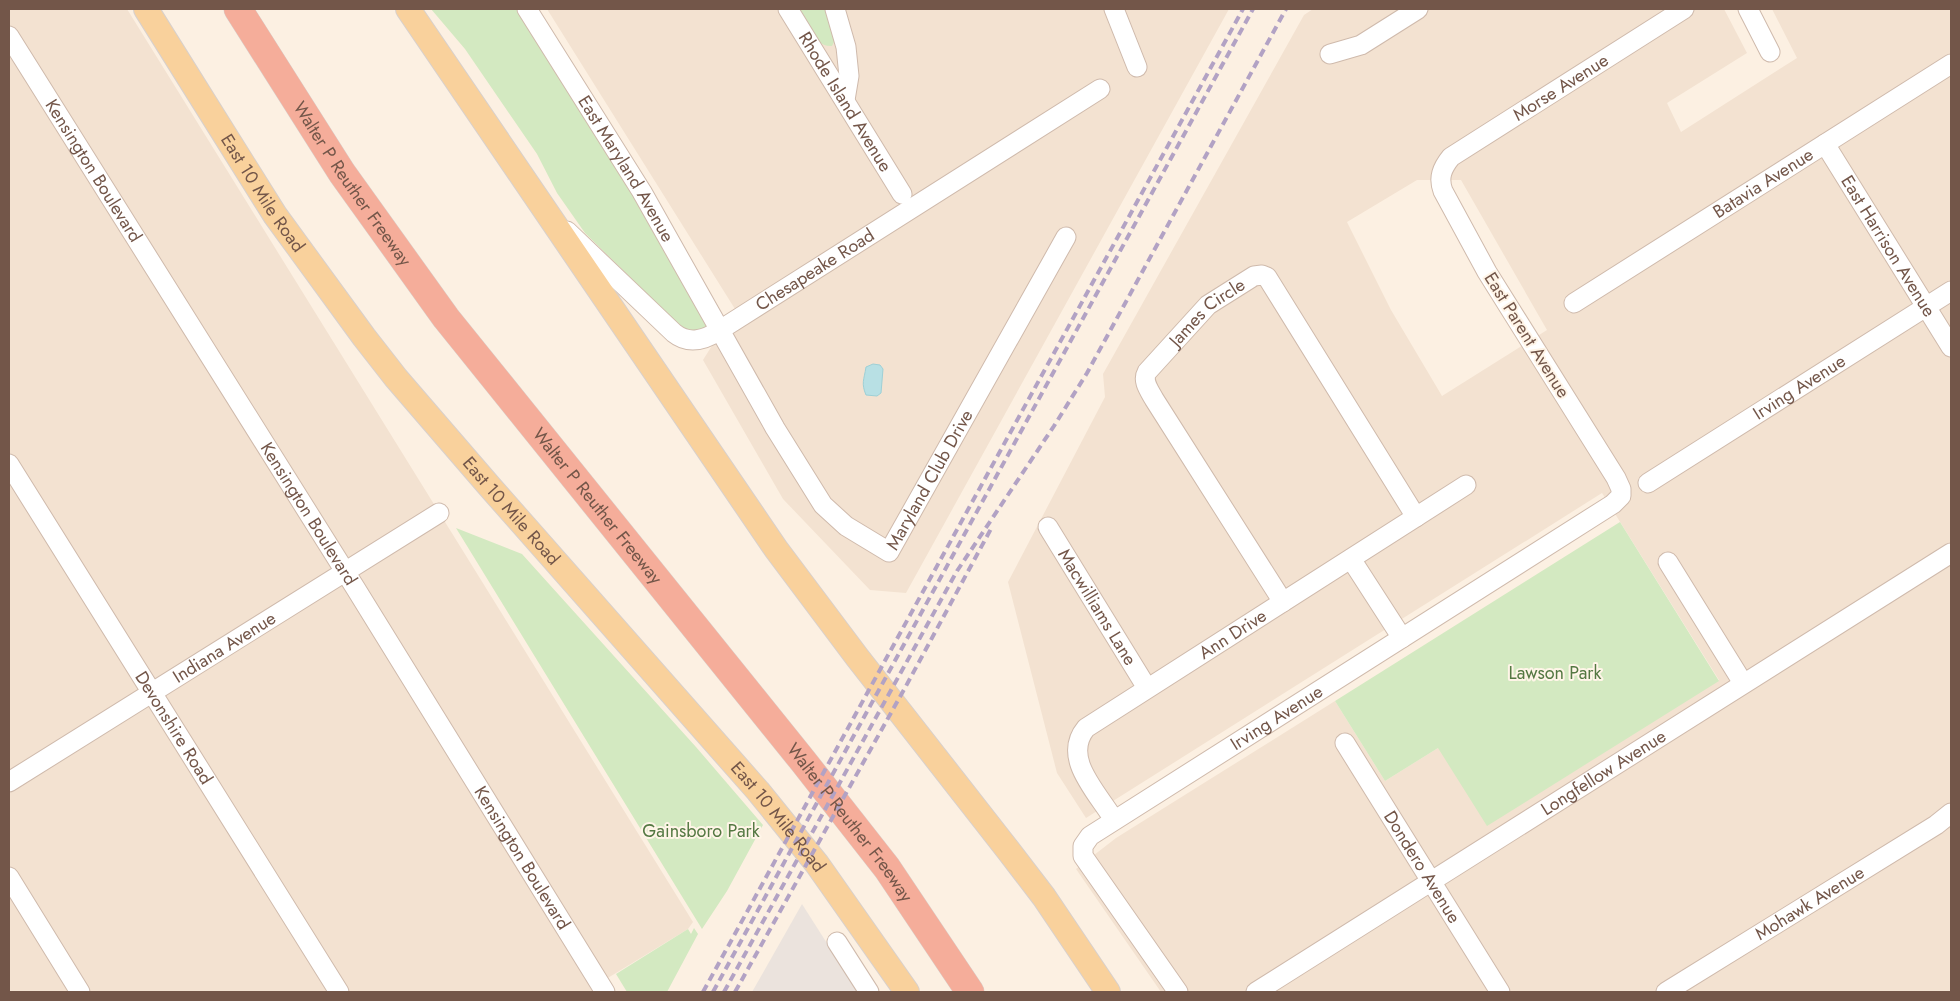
<svg xmlns="http://www.w3.org/2000/svg" width="1960" height="1001" font-family="Jost,sans-serif">
<style>
.residential{fill:#f3e2d1;fill-rule:evenodd}
.industrial{fill:#ebe3dd}
.green{fill:#d3e9c1}
.water{fill:#b8e0e4;stroke:#9ed0d6}
.lines{fill:none;stroke-linecap:round;stroke-linejoin:round}
.minor-casing{stroke:#cfbaac;stroke-width:21}
.major-casing{stroke:#d8d0cc;stroke-width:26}
.highway-casing{stroke:#d8d0cc;stroke-width:29}
.minor{stroke:#fff;stroke-width:19}
.major{stroke:#f9d19c;stroke-width:24}
.highway{stroke:#f5ad9a;stroke-width:28}
.rail{stroke:#b2a2c4;stroke-width:4;stroke-dasharray:8 5;stroke-linecap:butt}
.labels{text-anchor:middle;dominant-baseline:central;stroke-width:4;stroke-linejoin:round;paint-order:stroke}
.street-label{font-size:18px;fill:#735649;stroke:#fff5e8}
.park-label{font-size:18px;fill:#547842;stroke:#fff5e8}
</style>
<rect width="100%" height="100%" fill="#fcf0e2"/>
<path class="residential" d="M 9,9 L 127,9 L 693,922 L 688,929 L 593,987 L 596,992 L 9,992 Z
M 547,9 L 1229,9 L 906,593 L 870,590 L 783,499 L 703,360 L 735,309 Z
M 1313,9 L 1724,9 L 1747,53 L 1667,103 L 1681,132 L 1797,58 L 1772,9 L 1951,9 L 1951,992 L 1161,992 L 1076,869 L 1116,838 L 1335,701 L 1385,781 L 1438,748 L 1719,680 L 1602,493 L 1086,818 L 1057,773 L 1008,582 L 1105,397 L 1103,374 L 1304,15 ZM 1417,180 L 1461,180 L 1547,330 L 1442,396 L 1391,310 L 1347,222 Z"/>
<path class="industrial" d="M 802,904 L 858,992 L 752,992 Z"/>
<path class="green" d="M 431,9 L 517,9 L 627,184 L 708,325 L 706,329 L 686,332 L 585,233 L 557,193 L 537,154 L 465,49 Z
M 797,9 L 827,9 L 836,38 L 832,46 C 815,48 805,21 797,9 Z
M 1620,522 L 1719,681 L 1487,826 L 1438,748 L 1385,781 L 1335,701 Z
M 456,528 L 522,554 L 696,747 L 763,825 L 727,891 L 702,929 Z
M 694,928 L 698,934 L 667,992 L 627,992 L 616,974 L 688,929 L 691,934 Z"/>
<path class="water" d="M 873,364 L 880,365 L 883,369 L 881,393 L 877,396 L 866,395 C 861,383 864,380 866,367 Z"/>
<g class="lines">
<defs>
<g id="minor">
<path id="s1" d="M 527,9 L 642,192 L 775,428 L 823,505 L 846,526 L 889,552 L 1066,237"/>
<path id="s2" d="M 788,9 L 902,194"/>
<path d="M 835,9 L 846,47 L 849,76 L 845,100"/>
<path d="M 1114,9 L 1137,67"/>
<path d="M 1748,9 L 1770,52"/>
<path id="s3" d="M 9,36 L 356,589 L 605,992"/>
<path d="M 1330,54 L 1361,45 L 1418,9"/>
<path id="s4" d="M 1825,144 L 1951,347"/>
<path id="s5" d="M 567,231 L 674,333 C 689,345 705,340 720,330 L 1100,89"/>
<path id="s6" d="M 1574,303 L 1951,64"/>
<path id="s7" d="M 9,464 L 339,992"/>
<path id="s8" d="M 1648,483 L 1951,291"/>
<path id="s9" d="M 1048,527 L 1147,688"/>
<path d="M 1351,559 L 1402,638"/>
<path d="M 1668,562 L 1743,683"/>
<path id="s10" d="M 1283,602 L 1154,399 C 1149,390 1142,381 1147,372 L 1208,305 L 1254,276 L 1262,275 L 1267,277 L 1416,517"/>
<path id="s11" d="M 1345,743 L 1500,992"/>
<path id="s12" d="M 9,782 L 439,513"/>
<path id="s13" d="M 1114,820 C 1098,793 1061,758 1086,728 L 1466,485"/>
<path d="M 9,877 L 80,992"/>
<path d="M 837,942 L 869,992"/>
<path id="s14" d="M 1178,992 L 1083,856 L 1083,846 L 1090,836 L 1613,504 L 1621,496 L 1621,489 L 1616,478 L 1487,272 L 1443,191 C 1438,178 1442,168 1451,157 L 1684,9"/>
<path id="s15" d="M 1256,992 L 1951,553"/>
<path id="s16" d="M 1666,992 L 1936,825 L 1951,813"/>
</g>
<g id="major">
<path id="s17" d="M 146,9 L 275,215 L 364,337 L 396,378 L 490,487 L 758,791 L 817,864 L 907,992"/>
<path d="M 408,9 L 776,549 L 857,657 L 1008,850 L 1044,897 L 1108,992"/>
</g>
<g id="highway">
<path id="s18" d="M 238,9 L 342,173 L 446,318 L 803,761 L 887,868 L 970,992"/>
</g>
</defs>
<use href="#minor" class="minor-casing"/>
<use href="#major" class="major-casing"/>
<use href="#highway" class="highway-casing"/>
<use href="#minor" class="minor"/>
<use href="#major" class="major"/>
<use href="#highway" class="highway"/>
<path class="rail" d="M 703,992 L 1243,9
M 713,992 L 1253,9
M 724,992 L 957,571 L 1054,426 L 1087,373 L 1286,9
M 735,992 L 906,686 L 992,527"/>
</g>
<g class="labels">
<g class="street-label">
<text stroke="none"><textPath href="#s14" startOffset="1340">Morse Avenue</textPath></text>
<text stroke="none"><textPath href="#s2" startOffset="109">Rhode Island Avenue</textPath></text>
<text stroke="none"><textPath href="#s1" startOffset="188">East Maryland Avenue</textPath></text>
<text stroke="none"><textPath href="#s3" startOffset="159">Kensington Boulevard</textPath></text>
<text stroke="none"><textPath href="#s6" startOffset="224">Batavia Avenue</textPath></text>
<text stroke="none"><textPath href="#s18" startOffset="209">Walter P Reuther Freeway</textPath></text>
<text stroke="none"><textPath href="#s17" startOffset="218">East 10 Mile Road</textPath></text>
<text stroke="none"><textPath href="#s4" startOffset="120">East Harrison Avenue</textPath></text>
<text stroke="none"><textPath href="#s5" startOffset="310">Chesapeake Road</textPath></text>
<text stroke="none"><textPath href="#s10" startOffset="355">James Circle</textPath></text>
<text transform="translate(1527 335) rotate(58)">East Parent Avenue</text>
<text stroke="none"><textPath href="#s8" startOffset="179">Irving Avenue</textPath></text>
<text stroke="none"><textPath href="#s1" startOffset="742">Maryland Club Drive</textPath></text>
<text stroke="none"><textPath href="#s18" startOffset="614">Walter P Reuther Freeway</textPath></text>
<text stroke="none"><textPath href="#s17" startOffset="622">East 10 Mile Road</textPath></text>
<text stroke="none"><textPath href="#s3" startOffset="564">Kensington Boulevard</textPath></text>
<text stroke="none"><textPath href="#s9" startOffset="94">Macwilliams Lane</textPath></text>
<text stroke="none"><textPath href="#s13" startOffset="278">Ann Drive</textPath></text>
<text stroke="none"><textPath href="#s12" startOffset="254">Indiana Avenue</textPath></text>
<text stroke="none"><textPath href="#s14" startOffset="409">Irving Avenue</textPath></text>
<text stroke="none"><textPath href="#s7" startOffset="311">Devonshire Road</textPath></text>
<text stroke="none"><textPath href="#s15" startOffset="411">Longfellow Avenue</textPath></text>
<text stroke="none"><textPath href="#s17" startOffset="1028">East 10 Mile Road</textPath></text>
<text stroke="none"><textPath href="#s18" startOffset="1019">Walter P Reuther Freeway</textPath></text>
<text stroke="none"><textPath href="#s3" startOffset="969">Kensington Boulevard</textPath></text>
<text stroke="none"><textPath href="#s11" startOffset="146">Dondero Avenue</textPath></text>
<text stroke="none"><textPath href="#s16" startOffset="169">Mohawk Avenue</textPath></text>
</g>
<g class="park-label">
<text x="1555" y="673">Lawson Park</text>
<text x="701" y="831">Gainsboro Park</text>
</g>
</g>
<rect width="1960" height="1001" fill="none" stroke="#735649" stroke-width="20"/>
</svg>
